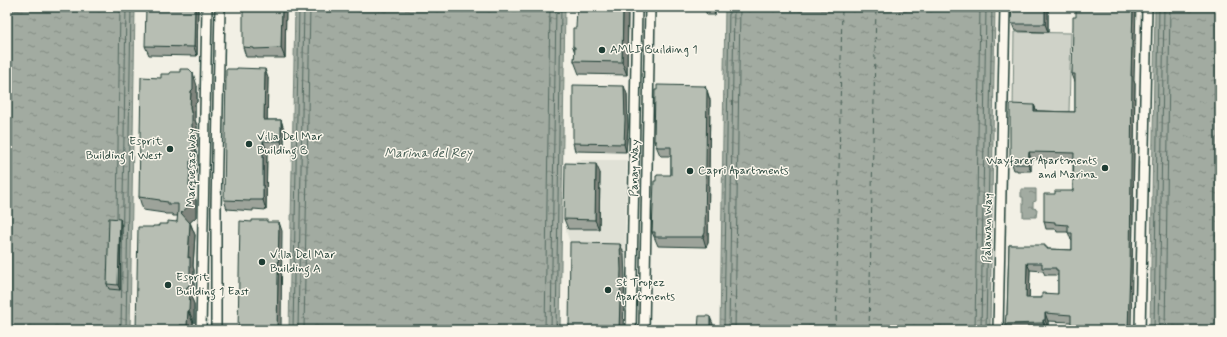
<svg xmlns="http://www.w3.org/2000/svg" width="1227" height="337" font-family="Mynerve,sans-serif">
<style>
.built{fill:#e0e1d6}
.pitch{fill:#cfd2c8;stroke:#77887e}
.water{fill:url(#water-ripples);stroke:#6e7f75}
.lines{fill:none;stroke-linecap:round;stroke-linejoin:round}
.shore{stroke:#536960;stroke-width:1}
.ferry{stroke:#465e55;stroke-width:1;stroke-dasharray:5 4;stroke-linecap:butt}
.street-casing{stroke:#1f3d34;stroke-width:12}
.street{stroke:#fbf7ec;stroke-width:9}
.wall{fill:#9da39a;stroke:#1f3d34;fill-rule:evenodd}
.shaded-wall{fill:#80857d;stroke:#1f3d34}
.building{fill:#b7beb3;stroke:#1f3d34;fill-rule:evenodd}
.poi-dot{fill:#1f3d34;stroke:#fbf7ec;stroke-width:1.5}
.labels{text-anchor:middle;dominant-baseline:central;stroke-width:3;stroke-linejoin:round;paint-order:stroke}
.poi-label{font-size:12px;fill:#1f3d34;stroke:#fbf7ec;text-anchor:start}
.street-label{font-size:12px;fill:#1f3d34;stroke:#fbf7ec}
.water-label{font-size:13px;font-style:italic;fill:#465e55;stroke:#fbf7ec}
</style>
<defs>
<pattern id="water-ripples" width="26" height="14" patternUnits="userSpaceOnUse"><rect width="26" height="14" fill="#a2aba1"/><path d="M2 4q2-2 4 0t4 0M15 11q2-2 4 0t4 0" fill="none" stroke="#838c84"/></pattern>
</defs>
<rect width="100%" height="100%" fill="#f2f0e5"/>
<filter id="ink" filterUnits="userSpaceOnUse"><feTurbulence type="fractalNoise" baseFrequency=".025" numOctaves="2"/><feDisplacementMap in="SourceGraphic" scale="8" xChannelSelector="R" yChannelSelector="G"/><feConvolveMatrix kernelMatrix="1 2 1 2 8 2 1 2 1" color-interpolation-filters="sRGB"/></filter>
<g filter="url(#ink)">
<path class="built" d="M 576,160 L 627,160 L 625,250 L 572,249 L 566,231 L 568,172 Z"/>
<path class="pitch" d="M 1014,32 L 1071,33 L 1069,112 L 1013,110 Z"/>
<path class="water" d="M 7,7 L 135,7 L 130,330 L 7,330 Z
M 295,7 L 565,7 L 560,330 L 289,330 Z
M 725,7 L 995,7 L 990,330 L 720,330 Z
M 1155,7 L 1220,7 L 1220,330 L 1150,330 Z
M 1021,189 L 1036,189 L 1036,201 L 1033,202 L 1033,208 L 1037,209 L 1036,217 L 1023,217 L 1023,197 L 1021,197 Z"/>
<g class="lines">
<path class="shore" d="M 117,218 L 120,7
M 121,330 L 126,7
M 126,330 L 131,7
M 293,330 L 299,7
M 298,330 L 304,7
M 304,330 L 310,7
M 545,330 L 550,7
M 551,330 L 556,7
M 556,330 L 561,7
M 724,330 L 729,7
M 729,330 L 734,7
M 735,330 L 740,7
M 975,330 L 980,7
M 981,330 L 986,7
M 986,330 L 992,7
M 1154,330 L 1159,7
M 1159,330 L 1164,7
M 1165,330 L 1170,7"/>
<path class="ferry" d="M 836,330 L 842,7
M 869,330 L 876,7"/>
<defs>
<path id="street" d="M 201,330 L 207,7
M 216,330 L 216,208 L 220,7
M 631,330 L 637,7
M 644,330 L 650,7
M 998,330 L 1005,7
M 1140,330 L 1147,7"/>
</defs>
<use href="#street" class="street-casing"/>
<use href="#street" class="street"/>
</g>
<path class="wall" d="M 198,7 L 197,56 L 149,55 L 145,46 Z
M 286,7 L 285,58 L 257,58 L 257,57 L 246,57 L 243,47 Z
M 628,7 L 627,75 L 579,74 L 574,61 L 575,53 L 573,47 L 576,28 Z
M 705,7 L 715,7 L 715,15 L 707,15 L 705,10 Z
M 1012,7 L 1050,7 L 1050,9 L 1048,9 L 1048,32 L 1015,31 L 1011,21 Z
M 1076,17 L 1134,81 L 1135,84 L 1132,274 L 1071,322 L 1048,321 L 1048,328 L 1046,328 L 1046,330 L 1008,330 L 1005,324 L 1007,315 L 1009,245 L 1046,247 L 1048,249 L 1072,250 L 1072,241 L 1071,240 L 1068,232 L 1057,232 L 1056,229 L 1046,229 L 1044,221 L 1055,194 L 1073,191 L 1073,160 L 1031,159 L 1031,171 L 1017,171 L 1017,170 L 1014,170 L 1010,158 L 1034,105 L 1037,111 L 1075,112 L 1075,82 L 1072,74 ZM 1030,270 L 1043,271 L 1045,275 L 1058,275 L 1058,294 L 1042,298 L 1029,298 Z
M 268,78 L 267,120 L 281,120 L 284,130 L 284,151 L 267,150 L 266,210 L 253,209 L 253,211 L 227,209 L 224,200 Z
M 197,86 L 197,102 L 195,104 L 195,120 L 197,126 L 197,148 L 195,149 L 197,155 L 196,174 L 195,174 L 194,181 L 194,195 L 196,200 L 196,217 L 190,222 L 195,235 L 193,266 L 194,270 L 194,297 L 192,299 L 194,304 L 194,323 L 193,323 L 192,330 L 136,330 L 153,227 L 168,224 L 177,222 L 178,216 L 173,216 L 172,214 L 165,214 L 164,213 L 143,210 L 139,197 Z
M 706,90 L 707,90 L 710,100 L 708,243 L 706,247 L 658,246 L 652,232 L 656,181 L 671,175 L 671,156 L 661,156 L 660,155 L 654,141 Z
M 627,94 L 628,127 L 626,152 L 575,151 L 573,143 Z
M 600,173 L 599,229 L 568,229 L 564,219 Z
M 121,224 L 120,290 L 109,289 L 107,284 Z"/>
<path class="shaded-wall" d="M 195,7 L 198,7 L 197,56 L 194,47 Z
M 282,7 L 286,7 L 285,58 L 281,48 Z
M 623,7 L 628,7 L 627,75 L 622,62 Z
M 713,7 L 715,7 L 715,15 L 713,10 Z
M 1045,7 L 1047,7 L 1048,9 L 1048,32 L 1045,24 Z
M 1133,7 L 1136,7 L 1134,81 L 1135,84 L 1132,274 L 1131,330 L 1128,330 L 1131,76 Z
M 265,69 L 268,78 L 267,130 L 264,120 Z
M 193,73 L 197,86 L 197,102 L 195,104 L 195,120 L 197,126 L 197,148 L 195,149 L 197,155 L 196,174 L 192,161 L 189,138 L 191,113 L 190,107 L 191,91 Z
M 624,86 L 627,94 L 628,127 L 626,152 L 624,144 Z
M 705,86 L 710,100 L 708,243 L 706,247 L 703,237 Z
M 1034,105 L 1037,112 L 1034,111 Z
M 281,120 L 284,130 L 284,151 L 281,141 Z
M 263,141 L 267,150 L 266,210 L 263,200 Z
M 1029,152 L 1031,159 L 1031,171 L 1028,164 Z
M 190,161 L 195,174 L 194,181 L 194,195 L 196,200 L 196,217 L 186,226 L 181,213 L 189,185 L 190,169 Z
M 596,164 L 600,173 L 599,229 L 595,220 Z
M 120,219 L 121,224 L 120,290 L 118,285 Z
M 279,222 L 282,231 L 281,330 L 277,330 Z
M 190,223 L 195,235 L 193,266 L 194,270 L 194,297 L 192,299 L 194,304 L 194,323 L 189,311 L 186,288 Z
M 620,244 L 624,253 L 625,279 L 623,330 L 619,330 Z
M 1027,263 L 1030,270 L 1029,305 L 1026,298 Z
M 188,311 L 193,323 L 192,330 L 189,330 L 187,325 Z
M 1045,313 L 1048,321 L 1048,328 L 1045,320 Z
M 710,317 L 713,324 L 713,330 L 710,330 Z
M 1043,320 L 1046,328 L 1046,330 L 1043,323 Z"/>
<path class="building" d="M 146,7 L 195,7 L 194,47 L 145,46 Z
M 243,7 L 282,7 L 281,48 L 254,49 L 254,48 L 243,47 Z
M 577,7 L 623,7 L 622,62 L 574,61 L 575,47 L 573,47 L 573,28 L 576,28 Z
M 705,7 L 713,7 L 713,10 L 705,10 Z
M 1012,7 L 1045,7 L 1045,24 L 1012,24 L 1011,21 Z
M 1076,7 L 1133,7 L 1131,76 L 1132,76 L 1130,267 L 1128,330 L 1071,330 L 1071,315 L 1045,313 L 1045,320 L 1043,320 L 1043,323 L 1005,324 L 1006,315 L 1007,315 L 1009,245 L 1045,245 L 1045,247 L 1047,247 L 1047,249 L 1072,250 L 1072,233 L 1068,233 L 1068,225 L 1055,224 L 1055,222 L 1044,221 L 1044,194 L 1055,194 L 1055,191 L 1073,191 L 1074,153 L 1029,152 L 1028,164 L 1015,164 L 1015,163 L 1011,163 L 1011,158 L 1010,158 L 1010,104 L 1034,105 L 1034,111 L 1075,112 L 1075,74 L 1072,74 L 1073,25 L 1073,17 L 1076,17 ZM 1027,263 L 1042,263 L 1042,268 L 1056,268 L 1056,270 L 1058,270 L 1058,294 L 1042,293 L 1042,298 L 1026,298 Z
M 237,68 L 265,69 L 264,120 L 281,120 L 281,141 L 263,141 L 263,200 L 250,200 L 250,201 L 224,200 L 226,69 L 237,69 Z
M 180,69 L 189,69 L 193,73 L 193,89 L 191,91 L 190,107 L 191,113 L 192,113 L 192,135 L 189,138 L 192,142 L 192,161 L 190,161 L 190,169 L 189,185 L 190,187 L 191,187 L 191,204 L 181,213 L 190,223 L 188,258 L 190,257 L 190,284 L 186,288 L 190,291 L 189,311 L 188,311 L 187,325 L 180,325 L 180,330 L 136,330 L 138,227 L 153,227 L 153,226 L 159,226 L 159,224 L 168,224 L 168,221 L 177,222 L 178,210 L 178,204 L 168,204 L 168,202 L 160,201 L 160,200 L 139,197 L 141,77 L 161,78 L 161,74 L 170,74 L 170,72 L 180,72 Z
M 573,85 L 624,86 L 625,120 L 624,144 L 573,143 Z
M 657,85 L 705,86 L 705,88 L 707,90 L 705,233 L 703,237 L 655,237 L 655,232 L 652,232 L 654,181 L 656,181 L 656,176 L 657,176 L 657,175 L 671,175 L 671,147 L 658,147 L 656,146 L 656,141 L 654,141 L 655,90 L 657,90 Z
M 565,163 L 596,164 L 595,220 L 564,219 Z
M 109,218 L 120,219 L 118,285 L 107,284 Z
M 252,220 L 267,220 L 267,222 L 279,222 L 277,330 L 238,330 L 240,221 L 252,222 Z
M 570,242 L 580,242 L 580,243 L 620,244 L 621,270 L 619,330 L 569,330 Z
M 699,316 L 708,316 L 710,317 L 710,330 L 698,330 Z"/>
</g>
<g class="poi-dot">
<circle cx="602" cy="50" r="4"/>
<circle cx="249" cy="144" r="4"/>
<circle cx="170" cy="149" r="4"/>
<circle cx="1105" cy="168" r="4"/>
<circle cx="690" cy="171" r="4"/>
<circle cx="262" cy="262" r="4"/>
<circle cx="168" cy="285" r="4"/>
<circle cx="608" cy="290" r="4"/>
</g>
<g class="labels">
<g class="poi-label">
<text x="610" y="50">AMLI Building 1</text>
<text x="257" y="137">Villa Del Mar<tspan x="257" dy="14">Building B</tspan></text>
<text x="162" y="142" text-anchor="end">Esprit<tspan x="162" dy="14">Building 1 West</tspan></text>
<text x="1097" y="161" text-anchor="end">Wayfarer Apartments<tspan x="1097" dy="14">and Marina</tspan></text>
<text x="698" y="171">Capri Apartments</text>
<text x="270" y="255">Villa Del Mar<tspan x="270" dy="14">Building A</tspan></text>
<text x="176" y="278">Esprit<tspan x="176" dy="14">Building 1 East</tspan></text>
<text x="616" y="283">St Tropez<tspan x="616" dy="14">Apartments</tspan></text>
</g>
<g class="street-label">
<text transform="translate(192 168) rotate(-89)">Marquesas Way</text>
<text transform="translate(635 168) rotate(-89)">Panay Way</text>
<text transform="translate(988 228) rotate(-89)">Palawan Way</text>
</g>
<g class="water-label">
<text x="428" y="153">Marina del Rey</text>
</g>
</g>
<rect width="1227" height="337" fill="none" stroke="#fbf7ec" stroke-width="24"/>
<rect x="12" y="12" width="1203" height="313" fill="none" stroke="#1f3d34" stroke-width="1.5" filter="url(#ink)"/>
</svg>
